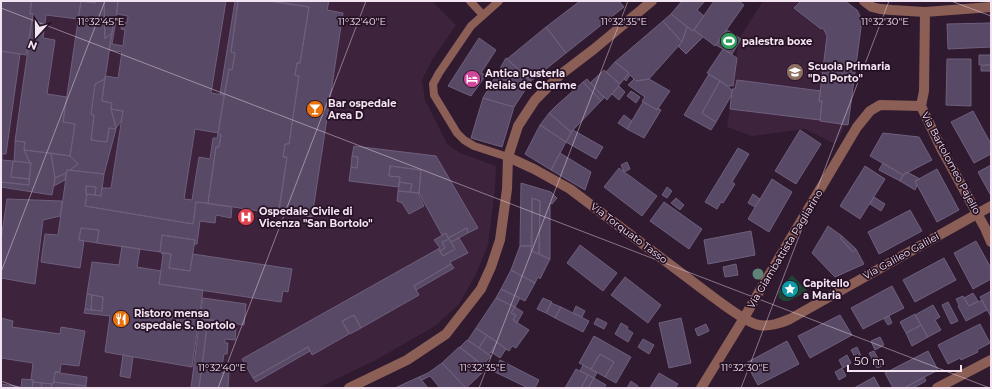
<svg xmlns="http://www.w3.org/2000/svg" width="992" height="389" font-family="Montserrat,sans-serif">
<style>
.built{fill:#3e233d}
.green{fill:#214535}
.building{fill:#584a67;stroke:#6e5f7d}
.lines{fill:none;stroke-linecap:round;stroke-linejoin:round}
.lane{stroke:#8b5e56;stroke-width:8}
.street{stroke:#8b5e56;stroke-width:10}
.tree{fill:#5d8476}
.ticks{fill:none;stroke:#f3e4f2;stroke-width:1;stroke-opacity:0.45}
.labels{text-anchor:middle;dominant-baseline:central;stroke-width:3.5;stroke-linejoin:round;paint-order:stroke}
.poi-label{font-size:10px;font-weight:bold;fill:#f3e4f2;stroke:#261125;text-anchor:start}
.street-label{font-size:10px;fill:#f3e4f2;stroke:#261125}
.ticks-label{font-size:10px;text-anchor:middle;fill:#f3e4f2;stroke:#261125;stroke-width:3.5;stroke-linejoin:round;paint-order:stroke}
</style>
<rect width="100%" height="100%" fill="#301a2f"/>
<path class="built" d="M 1,1 L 432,1 L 456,25 L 432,60 L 422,80 L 425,100 L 447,144 L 460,153 L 496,166 L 495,188 L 488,245 L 476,274 L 459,304 L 435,326 L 376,360 L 318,388 L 1,388 Z
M 763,1 L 845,1 L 862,20 L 848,125 L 846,124 L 835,144 L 805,129 L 752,136 L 727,127 L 739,39 Z"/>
<path class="green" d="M 792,275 L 807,291 L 789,301 L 784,301 L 779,298 L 778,292 Z"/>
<path class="building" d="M 1,1 L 31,1 L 30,14 L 33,14 L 26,55 L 1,51 Z
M 32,1 L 96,1 L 95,3 L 81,1 L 78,19 L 46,15 L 43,38 L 55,40 L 47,94 L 67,97 L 63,122 L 75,124 L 70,156 L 24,150 L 25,142 L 15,141 L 33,14 L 30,14 Z
M 81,1 L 95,3 L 96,1 L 104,1 L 105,39 L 112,33 L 105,79 L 95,84 L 91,114 L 94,115 L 91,140 L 107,142 L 109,128 L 116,129 L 104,174 L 70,170 L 78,164 L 70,156 L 75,124 L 63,122 Z
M 104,1 L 118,1 L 115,26 L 113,25 L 112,33 L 105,39 Z
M 118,1 L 226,1 L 211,93 L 224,95 L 218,133 L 195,129 L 184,199 L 192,200 L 199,157 L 210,159 L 213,138 L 217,138 L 218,134 L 221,135 L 219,147 L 216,147 L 208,203 L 196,202 L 193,224 L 85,206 L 87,194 L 101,196 L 102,188 L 111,188 L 123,111 L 111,109 L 112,103 L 102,101 L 105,76 L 118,78 L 122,52 L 109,50 L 113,25 L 115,26 L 112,44 L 123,46 L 125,30 L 121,29 L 122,22 L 127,23 L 128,16 L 117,14 Z
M 235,1 L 238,1 L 231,52 L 235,53 L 232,70 L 229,69 L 224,95 L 220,94 Z
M 238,1 L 270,1 L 309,7 L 300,63 L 297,63 L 295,75 L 299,76 L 289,144 L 285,144 L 283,157 L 287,157 L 278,214 L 208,203 L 216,147 L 219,147 L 221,135 L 218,134 L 229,69 L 232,70 L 235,53 L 231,52 Z
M 270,1 L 329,1 L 327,10 L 343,13 L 312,217 L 279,212 L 287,157 L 283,157 L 285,144 L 289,144 L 299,76 L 295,75 L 297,63 L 300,63 L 309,7 Z
M 580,1 L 619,1 L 624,7 L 566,53 L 546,27 Z
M 682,1 L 705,1 L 697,10 L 704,16 L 693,31 L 671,14 Z
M 714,1 L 739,1 L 744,5 L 715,46 L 694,30 Z
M 798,1 L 845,1 L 857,10 L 862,20 L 848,125 L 820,121 L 822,101 L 819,101 L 827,36 L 823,28 L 821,29 L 794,8 L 800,2 Z
M 671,14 L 687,27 L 682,42 L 663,21 Z
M 663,21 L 682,42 L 649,79 L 636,81 L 630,75 L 626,81 L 624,79 L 629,73 L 615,62 Z
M 991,23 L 991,47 L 948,49 L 947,24 Z
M 546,27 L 566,53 L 531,81 L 507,59 Z
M 687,27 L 693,31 L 694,30 L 703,37 L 686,54 L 678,46 L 682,42 Z
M 727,30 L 741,39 L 732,54 L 716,45 Z
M 479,38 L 496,50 L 481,73 L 486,75 L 471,96 L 448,86 Z
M 723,49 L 737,58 L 733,86 L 730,85 L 730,87 L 707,73 Z
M 1,51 L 20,54 L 6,154 L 1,154 Z
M 979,55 L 991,55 L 991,65 L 979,65 Z
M 506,58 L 531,81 L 514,107 L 483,98 Z
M 947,59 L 971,59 L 971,106 L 946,105 Z
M 615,62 L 629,73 L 620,84 L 606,72 Z
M 991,65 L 991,71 L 981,71 L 981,66 Z
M 604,70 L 620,84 L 607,100 L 590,83 Z
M 709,74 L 720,81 L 702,113 L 716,122 L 711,130 L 684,115 Z
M 105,79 L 102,101 L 112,103 L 111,109 L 116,128 L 116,129 L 109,128 L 107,142 L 91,140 L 94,115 L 91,114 L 95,84 Z
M 587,79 L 604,98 L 601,101 L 583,82 Z
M 634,79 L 636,81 L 649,79 L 670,91 L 657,110 L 642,101 L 645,97 L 628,85 Z
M 737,80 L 821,91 L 819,101 L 822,101 L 820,120 L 730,109 L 732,89 L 735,89 Z
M 720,81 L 732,90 L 731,96 L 716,122 L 702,113 Z
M 583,82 L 601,101 L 571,132 L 549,113 L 556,106 Z
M 619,86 L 625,92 L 619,100 L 612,94 Z
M 631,91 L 640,97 L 636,103 L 627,96 Z
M 483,98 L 514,107 L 502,147 L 471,138 Z
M 643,102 L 657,110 L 658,108 L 661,110 L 644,138 L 627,129 Z
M 111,109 L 123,111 L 121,122 L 116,128 Z
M 973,111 L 991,144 L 991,154 L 974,163 L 951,122 Z
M 549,113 L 571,132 L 566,142 L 540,125 Z
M 624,115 L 632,121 L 627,129 L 618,123 Z
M 540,125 L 566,142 L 551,170 L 525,154 Z
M 573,130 L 603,147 L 596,159 L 566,142 Z
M 800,130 L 821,144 L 796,184 L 775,171 Z
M 883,133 L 919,137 L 932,160 L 903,175 L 870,156 Z
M 15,141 L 25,142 L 24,150 L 30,163 L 14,161 L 15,148 Z
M 354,146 L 436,156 L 478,228 L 468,233 L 467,228 L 448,238 L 446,233 L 442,235 L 419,193 L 421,170 L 390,166 L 389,176 L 400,177 L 399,187 L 349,181 L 351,167 L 357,168 L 358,157 L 352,156 Z
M 738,148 L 749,154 L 732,182 L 735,184 L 723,203 L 721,202 L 717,209 L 705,202 Z
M 24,150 L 51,153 L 55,178 L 52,195 L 1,187 L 1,182 L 29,185 L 31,163 L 30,163 Z
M 51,153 L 70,156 L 78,164 L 70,170 L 67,170 L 66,173 L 55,178 Z
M 560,153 L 591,172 L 585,190 L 551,170 Z
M 1,154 L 2,154 L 2,160 L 13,161 L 11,177 L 29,179 L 29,185 L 1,182 Z
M 352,156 L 358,157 L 357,168 L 351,167 Z
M 13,161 L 31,163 L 29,179 L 11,177 Z
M 627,162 L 630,169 L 624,172 L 621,165 Z
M 883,163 L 903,175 L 900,181 L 879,170 Z
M 991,165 L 991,193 L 990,194 L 978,172 Z
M 390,166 L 421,170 L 419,193 L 410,192 L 412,184 L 399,182 L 400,177 L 389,176 Z
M 865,166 L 885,179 L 860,219 L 840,206 Z
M 619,168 L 657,196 L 642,216 L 604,187 Z
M 937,169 L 959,210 L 937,222 L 915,181 Z
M 67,170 L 104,174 L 101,196 L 95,195 L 96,187 L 86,186 L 86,194 L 87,194 L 85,206 L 193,224 L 196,202 L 232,207 L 231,218 L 216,215 L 215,223 L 200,221 L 197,244 L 194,244 L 195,240 L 162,235 L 160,252 L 97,243 L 99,230 L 81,228 L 79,240 L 84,241 L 80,268 L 41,262 L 45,234 L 58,235 Z
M 907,172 L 920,179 L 915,181 L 917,186 L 915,190 L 900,181 L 903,175 Z
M 66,173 L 65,180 L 54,186 L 55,178 Z
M 772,179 L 792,192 L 769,232 L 748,219 Z
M 399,182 L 412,184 L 410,192 L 398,191 Z
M 521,183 L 551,192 L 557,198 L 552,204 L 550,203 L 550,259 L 539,254 L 540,201 L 532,198 L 532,246 L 520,246 Z
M 86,186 L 96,187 L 95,195 L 86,194 Z
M 667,187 L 672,191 L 667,198 L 662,195 Z
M 398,191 L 419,193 L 419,196 L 424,206 L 409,214 L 402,203 L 397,201 Z
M 753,194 L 760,199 L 755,207 L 748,203 Z
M 874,197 L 885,204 L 881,211 L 870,204 Z
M 532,198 L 540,201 L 539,254 L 531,251 Z
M 676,198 L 684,205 L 680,210 L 671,203 Z
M 7,199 L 62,201 L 60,216 L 43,220 L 35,284 L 1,278 L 1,240 Z
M 664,202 L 702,229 L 689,249 L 650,221 Z
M 910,210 L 922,231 L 879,254 L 868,232 Z
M 828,226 L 842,236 L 840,238 L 853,252 L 856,249 L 864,264 L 835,277 L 812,253 Z
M 81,228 L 99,230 L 97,243 L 79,240 Z
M 467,228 L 468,233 L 451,242 L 448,238 Z
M 751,231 L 755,255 L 708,264 L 704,240 Z
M 446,233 L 449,239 L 442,242 L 445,248 L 440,251 L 438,249 L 440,248 L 434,240 Z
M 162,235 L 195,240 L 190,271 L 169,268 L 171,254 L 160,252 Z
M 842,236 L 856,249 L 853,252 L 840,238 Z
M 459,238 L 468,253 L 450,262 L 451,264 L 414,286 L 419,295 L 361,328 L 354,315 L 342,321 L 349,334 L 312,355 L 308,347 L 253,378 L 242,359 L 438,249 L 443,256 L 455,249 L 451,242 Z
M 449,239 L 455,249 L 443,256 L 440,251 L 445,248 L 442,242 Z
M 976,241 L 991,268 L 991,279 L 973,289 L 954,253 Z
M 580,245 L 617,273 L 603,291 L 567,263 Z
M 122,246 L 140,249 L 137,267 L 161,271 L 159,284 L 203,290 L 192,367 L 105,352 L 110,316 L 84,313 L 85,309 L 102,311 L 103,297 L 87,294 L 92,262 L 119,265 Z
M 520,246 L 532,246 L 531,251 L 550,259 L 540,279 L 538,277 L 535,283 L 511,270 Z
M 161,253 L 171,254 L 169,268 L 190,271 L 193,254 L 292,269 L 288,292 L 283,291 L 281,302 L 159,284 L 163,255 Z
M 944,258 L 956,280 L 915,302 L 903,280 Z
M 451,264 L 454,268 L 416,290 L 414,286 Z
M 736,264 L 738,275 L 725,277 L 723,267 Z
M 511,270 L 535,283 L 525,301 L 501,289 Z
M 625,277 L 661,305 L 648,323 L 611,295 Z
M 892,286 L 904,308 L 863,329 L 851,308 Z
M 501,289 L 520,298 L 515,307 L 496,298 Z
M 991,291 L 991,317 L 980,297 Z
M 973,293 L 978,301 L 969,306 L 964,298 Z
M 87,294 L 92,295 L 91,310 L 85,309 Z
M 92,295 L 103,297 L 102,311 L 91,310 Z
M 963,296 L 969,306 L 982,300 L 987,310 L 966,321 L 958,306 L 959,305 L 956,299 Z
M 203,298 L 246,304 L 244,325 L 200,318 Z
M 496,298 L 515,307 L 511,313 L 516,315 L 513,320 L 529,330 L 516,348 L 512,346 L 509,351 L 476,328 Z
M 543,298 L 552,302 L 546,313 L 537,309 Z
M 948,302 L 958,321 L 951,324 L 942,305 Z
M 551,303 L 561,307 L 555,318 L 546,313 Z
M 933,305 L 940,317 L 935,320 L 941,330 L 928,337 L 915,315 Z
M 576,306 L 585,311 L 582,317 L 573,313 Z
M 515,307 L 523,312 L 517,323 L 513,320 L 516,315 L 511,313 Z
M 561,307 L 589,321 L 583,332 L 555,318 Z
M 915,314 L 921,325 L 906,333 L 900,322 Z
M 354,315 L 361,328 L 350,334 L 342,321 Z
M 840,315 L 852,335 L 810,358 L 798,336 Z
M 889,316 L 892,323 L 888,325 L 884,319 Z
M 1,318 L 13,321 L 12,327 L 60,334 L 61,327 L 85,331 L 79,366 L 61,364 L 60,372 L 55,372 L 53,384 L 33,382 L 33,380 L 31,380 L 33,363 L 1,358 Z
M 200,318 L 208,320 L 199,388 L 191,388 Z
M 597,318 L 607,323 L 604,329 L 594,324 Z
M 681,318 L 691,363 L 669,368 L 659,323 Z
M 208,320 L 228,323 L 228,327 L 236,328 L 235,340 L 225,339 L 225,343 L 228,343 L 227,354 L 224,354 L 221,372 L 229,373 L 228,388 L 199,388 Z
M 621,323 L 628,327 L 627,329 L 633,333 L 628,342 L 615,334 Z
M 706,324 L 709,331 L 698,336 L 695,329 Z
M 980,324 L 990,343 L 977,350 L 978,352 L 961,360 L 960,358 L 948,364 L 938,345 Z
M 921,325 L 928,337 L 912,346 L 906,333 Z
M 476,328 L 487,335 L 479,348 L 468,340 Z
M 487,335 L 497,342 L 489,355 L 479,348 Z
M 594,336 L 631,357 L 616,383 L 605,377 L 614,362 L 600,354 L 591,369 L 579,363 Z
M 880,337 L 884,345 L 875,350 L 871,341 Z
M 643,339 L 654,345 L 649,354 L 638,347 Z
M 467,340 L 491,356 L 483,365 L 460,347 Z
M 787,341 L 799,364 L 758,385 L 746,363 Z
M 497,342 L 506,349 L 500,358 L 491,352 Z
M 308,347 L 310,351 L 256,382 L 253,378 Z
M 459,347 L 476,360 L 472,364 L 481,374 L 466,388 L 442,363 Z
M 857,347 L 861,356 L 856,359 L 851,350 Z
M 874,351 L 882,366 L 877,368 L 869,353 Z
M 928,351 L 938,370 L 904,388 L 893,388 L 885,373 Z
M 600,354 L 614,362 L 605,377 L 591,369 Z
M 123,355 L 133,357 L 130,378 L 120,376 Z
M 847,355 L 851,363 L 843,368 L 839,360 Z
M 476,360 L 486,369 L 481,374 L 472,364 Z
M 500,360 L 539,380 L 535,388 L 528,388 L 493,371 Z
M 442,363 L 466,388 L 467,387 L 469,388 L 440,388 L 430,376 L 422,380 L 419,377 L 428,373 Z
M 583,365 L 597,373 L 594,378 L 580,371 Z
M 842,368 L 846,376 L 839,380 L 835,372 Z
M 576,369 L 588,375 L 581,388 L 565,388 Z
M 55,372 L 60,372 L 60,373 L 87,377 L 86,386 L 54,382 Z
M 659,373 L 678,384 L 675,388 L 650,388 Z
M 588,375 L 594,378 L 588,388 L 581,388 Z
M 419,377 L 428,388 L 395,388 Z
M 874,377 L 880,388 L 854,388 Z
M 924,377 L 926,381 L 913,388 L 907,388 L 906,387 Z
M 594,378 L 606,385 L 604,388 L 588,388 Z
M 22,379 L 33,380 L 32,388 L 21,388 Z
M 631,381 L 638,386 L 637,388 L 627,388 Z
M 33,382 L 42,383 L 41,388 L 32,388 Z
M 54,382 L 86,386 L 86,388 L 51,388 L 52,384 L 53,384 Z
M 42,383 L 52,384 L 51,388 L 41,388 Z
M 1,384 L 21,387 L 21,388 L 1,388 Z"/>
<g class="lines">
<path class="lane" d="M 470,1 L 483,15
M 499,1 L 471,26 L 439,73 L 433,84 L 434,95 L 457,133 L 464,140 L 474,146 L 508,157"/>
<path class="street" d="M 864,1 L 872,7 L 880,9 L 892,10 L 925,12 L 991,7
M 921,106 L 942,150 L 985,228 L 991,242
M 508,157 L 534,169 L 570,189 L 713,297 C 723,304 747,323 759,325 C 770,327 780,323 790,319 L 991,206
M 349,388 L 407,360 L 446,334 L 481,289 L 491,267 L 500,240 L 507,189 L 508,157 L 518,126 L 535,100 L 560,75 L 594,49 L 652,1
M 701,388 L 744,318 L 763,285 L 857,127 L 870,111 L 880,105 L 921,106 L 924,91 L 925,12
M 937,388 L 991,360"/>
</g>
<circle class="tree" cx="758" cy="274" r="5.5"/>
<path class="ticks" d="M 951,1 L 991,16M 1,8 L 990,388M 1,272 L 105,1M 1,381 L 20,388M 218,388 L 366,1M 479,388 L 628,1M 741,388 L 889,1"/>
<defs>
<symbol id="stadium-disc" viewBox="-11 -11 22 22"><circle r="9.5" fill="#2e9e5b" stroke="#261125"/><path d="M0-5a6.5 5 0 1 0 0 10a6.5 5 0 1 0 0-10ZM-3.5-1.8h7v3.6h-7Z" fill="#fff"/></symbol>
<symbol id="school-disc" viewBox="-11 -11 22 22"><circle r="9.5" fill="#8d6e63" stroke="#261125"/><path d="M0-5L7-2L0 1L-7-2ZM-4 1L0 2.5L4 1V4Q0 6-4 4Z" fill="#fff"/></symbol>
<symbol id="hotel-disc" viewBox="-11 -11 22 22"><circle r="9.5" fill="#d1479c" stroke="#261125"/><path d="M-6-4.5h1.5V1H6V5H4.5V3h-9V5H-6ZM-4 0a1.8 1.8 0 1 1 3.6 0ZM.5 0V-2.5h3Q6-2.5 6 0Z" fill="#fff"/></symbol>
<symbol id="bar-disc" viewBox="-11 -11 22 22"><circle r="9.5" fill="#e8710a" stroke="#261125"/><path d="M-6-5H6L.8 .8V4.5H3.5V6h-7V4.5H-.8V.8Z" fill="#fff"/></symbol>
<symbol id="hospital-disc" viewBox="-11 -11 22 22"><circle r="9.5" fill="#e0444e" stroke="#261125"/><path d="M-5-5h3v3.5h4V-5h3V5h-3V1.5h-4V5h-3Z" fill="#fff"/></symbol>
<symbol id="sight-disc" viewBox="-11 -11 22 22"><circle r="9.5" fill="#0f9aa8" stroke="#261125"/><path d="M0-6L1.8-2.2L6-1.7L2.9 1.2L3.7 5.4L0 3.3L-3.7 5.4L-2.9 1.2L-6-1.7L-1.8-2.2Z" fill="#fff"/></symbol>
<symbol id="restaurant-disc" viewBox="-11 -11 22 22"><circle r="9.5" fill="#e8710a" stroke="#261125"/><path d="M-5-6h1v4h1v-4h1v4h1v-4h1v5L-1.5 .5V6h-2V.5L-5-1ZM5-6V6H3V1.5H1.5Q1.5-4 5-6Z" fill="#fff"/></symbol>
</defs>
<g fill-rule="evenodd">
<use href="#stadium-disc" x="719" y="31" width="20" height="20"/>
<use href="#school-disc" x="785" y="62" width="20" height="20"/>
<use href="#hotel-disc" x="462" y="69" width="20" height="20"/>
<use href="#bar-disc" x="305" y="99" width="20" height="20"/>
<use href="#hospital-disc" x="236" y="207" width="20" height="20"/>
<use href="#sight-disc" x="780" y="279" width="20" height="20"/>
<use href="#restaurant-disc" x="111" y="309" width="20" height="20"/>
</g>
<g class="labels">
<g class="poi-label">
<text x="742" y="41">palestra boxe</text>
<text x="808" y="66">Scuola Primaria<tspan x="808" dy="12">"Da Porto"</tspan></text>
<text x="485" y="73">Antica Pusterla<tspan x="485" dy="12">Relais de Charme</tspan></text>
<text x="328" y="103">Bar ospedale<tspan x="328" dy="12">Area D</tspan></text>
<text x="259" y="211">Ospedale Civile di<tspan x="259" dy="12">Vicenza "San Bortolo"</tspan></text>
<text x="803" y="283">Capitello<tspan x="803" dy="12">a Maria</tspan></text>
<text x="134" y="313">Ristoro mensa<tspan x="134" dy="12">ospedale S. Bortolo</tspan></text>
</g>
<g class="street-label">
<text transform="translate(951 163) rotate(62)">Via Bartolomeo Pajello</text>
<text transform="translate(629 233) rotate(37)">Via Torquato Tasso</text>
<text transform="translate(785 249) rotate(-59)">Via Giambattista Pagliarino</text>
<text transform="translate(901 256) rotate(-29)">Via Galileo Galilei</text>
</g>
</g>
<g class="ticks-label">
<text x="101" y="25">11°32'45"E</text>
<text x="624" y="25">11°32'35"E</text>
<text x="885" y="25">11°32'30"E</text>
<text x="362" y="25">11°32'40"E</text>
<text x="222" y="371">11°32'40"E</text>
<text x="483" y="371">11°32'35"E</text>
<text x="745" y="371">11°32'30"E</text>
</g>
<rect width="992" height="389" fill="none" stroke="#f3e4f2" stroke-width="4"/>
<g transform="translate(36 36) rotate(201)" stroke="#261125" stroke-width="3" paint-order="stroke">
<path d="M0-3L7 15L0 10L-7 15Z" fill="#f3e4f2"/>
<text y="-6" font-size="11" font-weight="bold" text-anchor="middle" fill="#f3e4f2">N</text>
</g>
<path d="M848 365v6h113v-6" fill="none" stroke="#f3e4f2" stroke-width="2"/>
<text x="854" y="365" font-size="12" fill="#f3e4f2" stroke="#261125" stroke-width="3" paint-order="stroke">50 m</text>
</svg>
